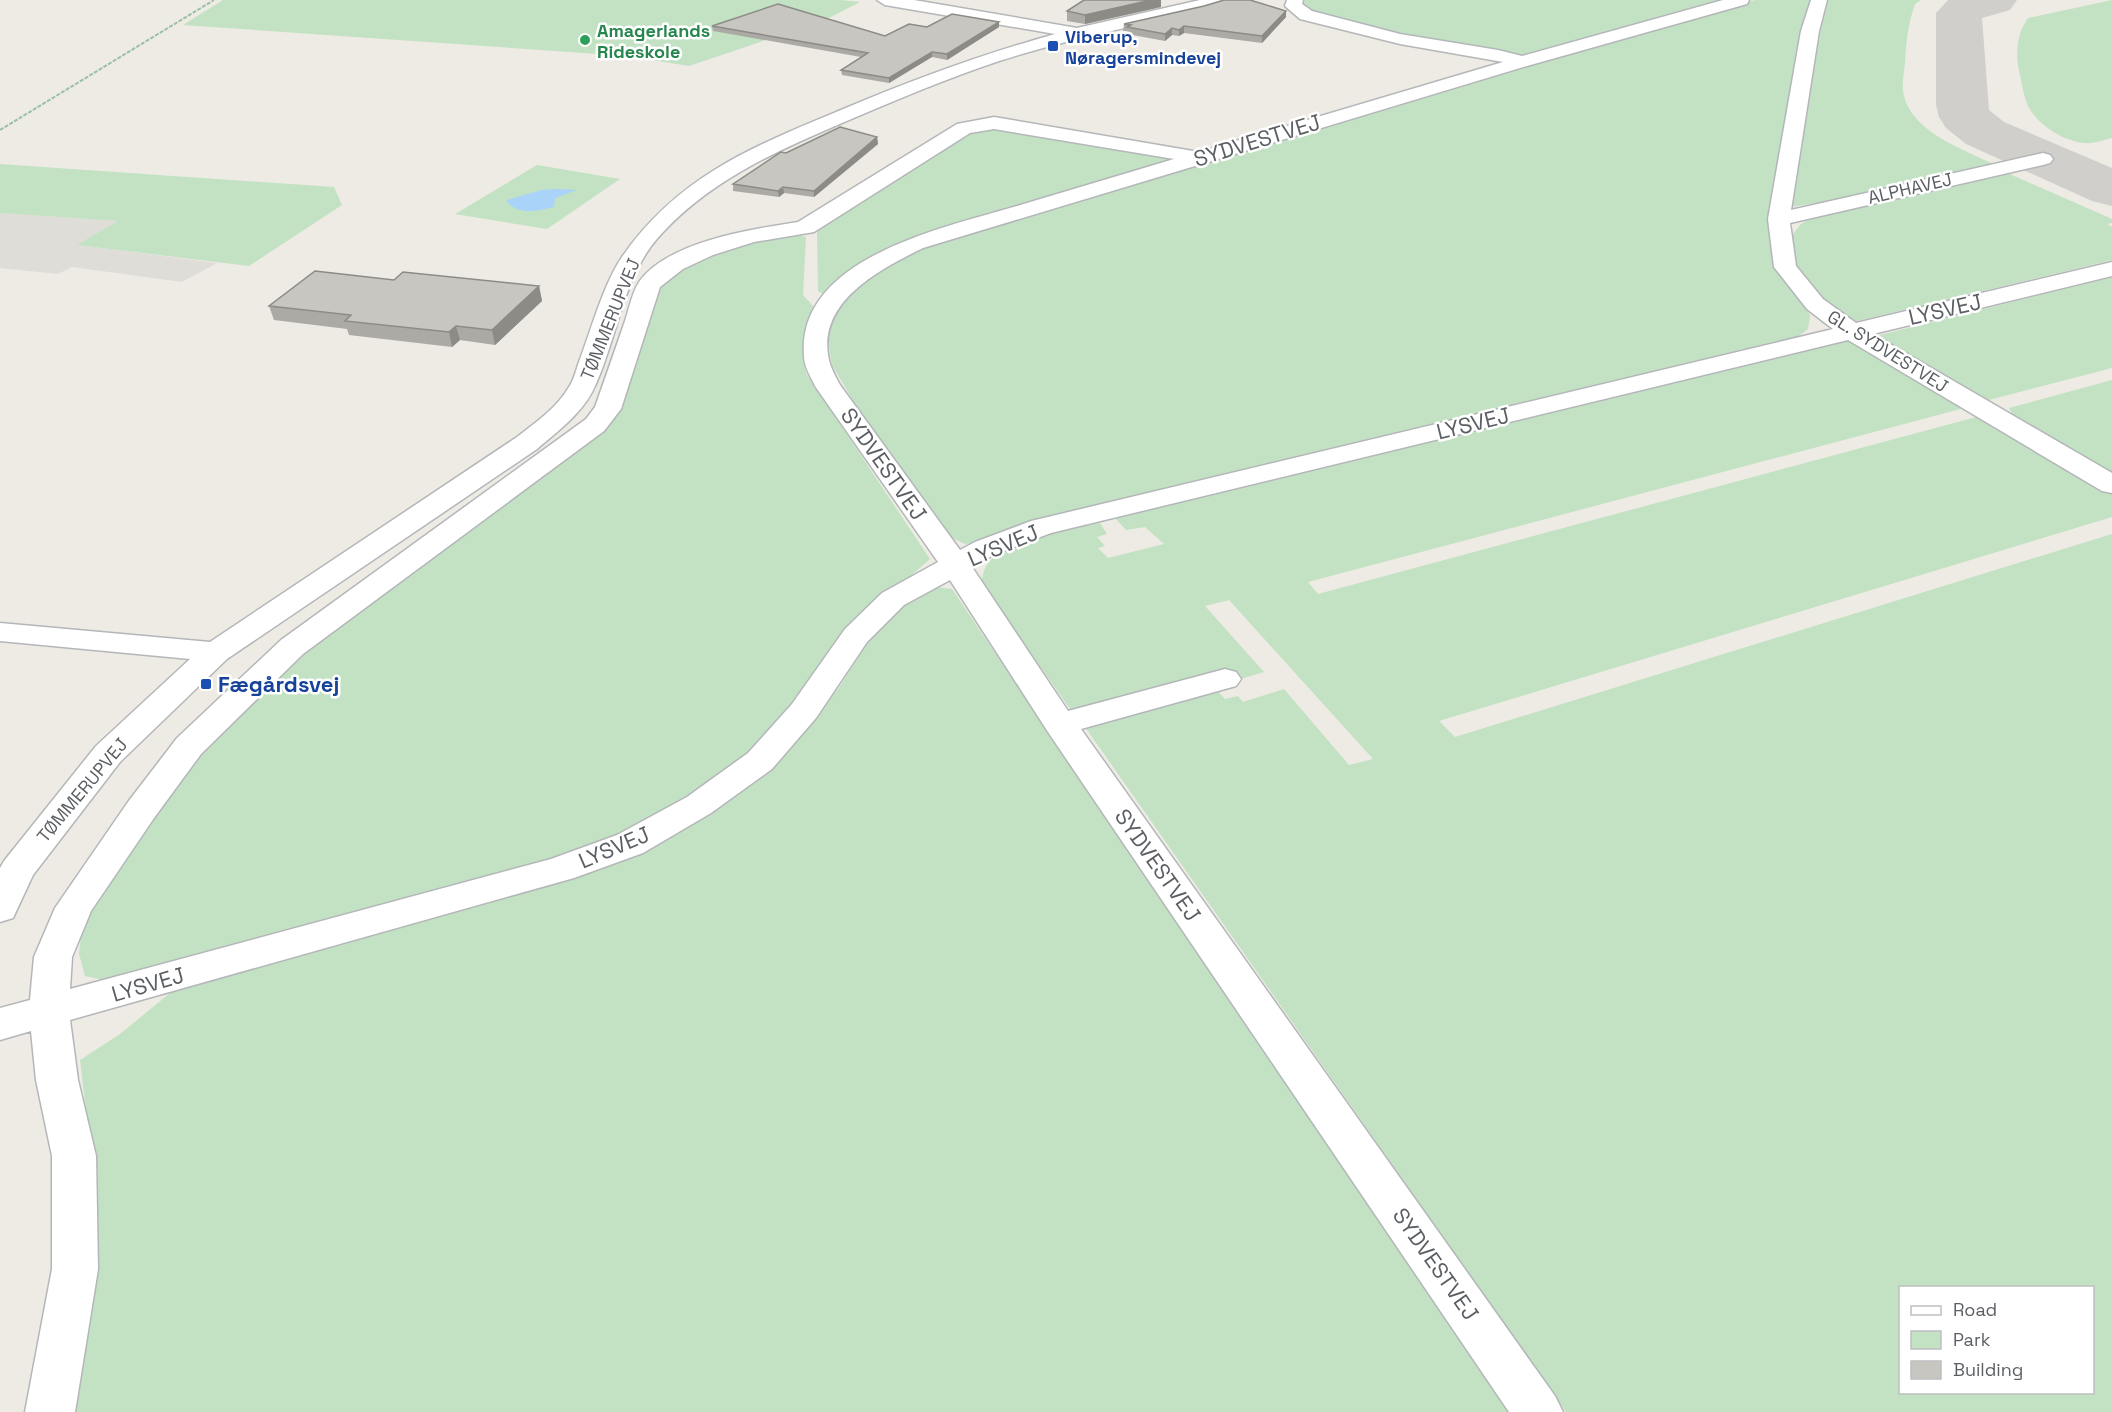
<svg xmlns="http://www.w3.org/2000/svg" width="2112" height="1412" font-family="'Space Grotesk',sans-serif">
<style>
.industrial{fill:#dfddd8}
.green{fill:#c2e2c3;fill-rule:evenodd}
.water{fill:#a9d3f8}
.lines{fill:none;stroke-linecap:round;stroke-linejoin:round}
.taxiway{fill:#d0cfcb;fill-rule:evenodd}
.minor-casing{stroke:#b4b6b9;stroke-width:3}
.path{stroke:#9ac0a6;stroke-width:2;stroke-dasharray:4 1.5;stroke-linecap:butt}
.minor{fill:#fff;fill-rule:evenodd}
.wall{fill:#acaaa5}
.shaded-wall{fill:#8c8b86}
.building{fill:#c8c6c0;stroke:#8c8b86;stroke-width:1.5}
.leisure-dot{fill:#2e9e5b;stroke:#fff;stroke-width:2}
.transit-dot{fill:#1a4fb4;stroke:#fff;stroke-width:2}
.labels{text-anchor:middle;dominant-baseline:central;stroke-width:5;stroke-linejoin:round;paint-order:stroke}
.far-leisure-label{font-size:18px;font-weight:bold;fill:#27864d;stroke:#fff;text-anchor:start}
.far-transit-label{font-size:18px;font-weight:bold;fill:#164399;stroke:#fff;text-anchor:start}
.far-street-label{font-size:18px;fill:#5b5f63;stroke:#fff}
.street-label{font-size:22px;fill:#5b5f63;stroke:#fff}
.transit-label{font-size:22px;font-weight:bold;fill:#164399;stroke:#fff;text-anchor:start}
</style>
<rect width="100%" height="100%" fill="#edebe3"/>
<path class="industrial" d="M 0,213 L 119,221 L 78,245 L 217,263 L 182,282 L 72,267 L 58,274 L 0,268 Z"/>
<path class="green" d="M 223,0 L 840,0 L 860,2 L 825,20 L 689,66 L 627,56 L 183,25 Z
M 1300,0 L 1726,0 L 1530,56 L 1511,56 L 1400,37 L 1299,8 Z
M 1755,0 L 1812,0 L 1797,47 L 1767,222 L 1774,263 L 1803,299 L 1810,316 L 1808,329 L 1793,340 L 981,542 L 965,544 L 950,537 L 858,409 L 832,365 L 827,334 L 834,313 L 850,290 L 876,270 L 916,249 L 1301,133 Z
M 1826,0 L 1921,0 L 1915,4 C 1908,24 1906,42 1905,63 C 1904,72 1902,83 1903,91 C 1909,132 1964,149 1995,165 L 1830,201 L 1790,207 Z
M 2112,0 L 2112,138 C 2103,140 2093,144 2085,143 C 2063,141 2038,125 2028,106 C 2024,97 2022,85 2020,75 C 2015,56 2016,35 2028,18 Z
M 984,126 L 1183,158 L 896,246 C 868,258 847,274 825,295 L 818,291 L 817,232 L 828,219 L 971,128 Z
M 0,164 L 334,187 L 342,205 L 249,266 L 77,245 L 118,221 L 0,213 Z
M 537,165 L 620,179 L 547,229 L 455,214 Z
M 2005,172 L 2112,219 L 2112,223 L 2107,224 L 2112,227 L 2112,260 L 1853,322 C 1833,309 1800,279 1792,255 C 1791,249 1791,242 1791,236 L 1801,224 L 1819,214 Z
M 793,234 L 806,237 L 803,295 L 814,307 C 801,329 802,349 806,373 L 930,559 L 906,580 L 747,762 L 621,837 L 563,859 L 114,982 L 85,976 L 79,954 L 82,926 L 105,879 L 172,781 L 305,643 L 581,443 L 655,291 L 667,274 L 744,241 Z
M 2112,277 L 2112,368 L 1985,401 L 1872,337 Z
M 1850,339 L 1968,407 L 1308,582 L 1318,594 L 1980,416 L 2112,493 L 2112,517 L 1439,721 L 1455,737 L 2112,534 L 2112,1412 L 1566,1412 L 1085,727 L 1090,719 L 1212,685 L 1225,699 L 1238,696 L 1243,702 L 1284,689 L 1349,765 L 1373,759 L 1229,600 L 1205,606 L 1264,672 L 1237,680 L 1230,672 L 1084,711 L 1070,709 L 981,582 C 983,575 984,567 990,561 C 1011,536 1069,528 1100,523 L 1107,534 L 1097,537 L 1105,546 L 1098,548 L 1108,558 L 1164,544 L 1145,527 L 1126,530 L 1115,518 ZM 1900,1288 L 2092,1288 L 2092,1392 L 1900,1392 Z
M 2112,380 L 2112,475 L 2015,419 L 2009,408 Z
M 935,587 L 952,589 L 1361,1196 L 1514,1412 L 70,1412 L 92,1161 L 80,1060 L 120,1034 L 181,984 L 220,973 L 331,947 L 603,865 L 645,848 L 712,814 L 758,778 L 796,739 L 838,689 L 870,639 L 919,591 Z"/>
<path class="water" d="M 557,189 L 577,190 L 555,198 L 554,207 C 538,211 516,216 506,200 L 542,190 Z"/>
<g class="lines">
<path class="taxiway" d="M 1948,0 L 2017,0 L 2010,10 L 1982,18 L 1989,110 L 2004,122 L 2112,168 L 2112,206 L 2092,201 L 1966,144 L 1946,128 L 1939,117 L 1936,105 L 1936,13 Z"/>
<defs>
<path id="minor" d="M 877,0 L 914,0 L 1077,28 L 1200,0 L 1230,0 L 1228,4 C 1151,23 1074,37 999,61 C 945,79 894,101 842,123 C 774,152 706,182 656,240 C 623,279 616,341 595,386 C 584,412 558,431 537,449 L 227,659 L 120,762 L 33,875 L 13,918 L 0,922 L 0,868 L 4,861 L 96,746 L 190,659 L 0,641 L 0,623 L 210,642 L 517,437 C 536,422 557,408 569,387 C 574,380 576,370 579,362 C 591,330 604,283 622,257 C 678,176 754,146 841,110 C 912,80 980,55 1055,34 L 885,5 Z
M 1287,0 L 1303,0 L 1302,4 L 1312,11 L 1400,34 L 1498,50 L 1522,56 L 1723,0 L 1749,0 L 1747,4 L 1527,66 L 923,248 C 881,269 816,301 829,360 C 831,369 836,377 840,385 L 960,550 L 975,542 L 1031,521 L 1833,329 L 1807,309 L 1774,267 L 1768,219 L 1801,31 L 1811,0 L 1827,0 L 1819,31 L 1791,210 L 2043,153 L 2050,155 L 2053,159 L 2050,163 L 2043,165 L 1790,223 L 1796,266 L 1823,299 L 1856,323 L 2112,262 L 2112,276 L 1873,334 L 2112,473 L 2112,493 L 2102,491 L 1848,340 L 1051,533 L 995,554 L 972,567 L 1068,711 L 1225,669 L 1236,672 L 1241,679 L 1236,686 L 1081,729 L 1555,1396 L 1563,1412 L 1509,1412 L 1048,732 L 950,580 L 904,605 L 867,642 L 816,718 L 772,769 L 711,813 L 643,853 L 574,878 L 70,1020 L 78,1080 L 96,1156 L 98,1269 L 75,1412 L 25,1412 L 52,1269 L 52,1156 L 36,1080 L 31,1031 L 0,1040 L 0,1008 L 30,1000 L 34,957 L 55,908 L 128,802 L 177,738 L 281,640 L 586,419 L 595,407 C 605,379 615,350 625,321 C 629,309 632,293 639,282 C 668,241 753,229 798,222 L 957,124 L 994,117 L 1199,152 L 1503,62 L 1400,44 L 1300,19 L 1285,6 ZM 994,129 L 1174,159 C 1122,175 1069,190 1017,206 C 947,227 796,257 804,356 C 804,367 811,377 815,386 L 938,562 L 882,593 L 845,629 L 792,704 L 748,753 L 687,797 L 617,835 L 551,859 L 70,989 L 72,957 L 91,911 L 154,818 L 201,754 L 303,654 L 604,431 L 621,409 L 660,287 L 683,269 L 713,255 L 754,242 L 814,232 L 970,133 Z"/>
</defs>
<use href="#minor" class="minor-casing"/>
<path class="path" d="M 0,130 L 214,0"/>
<use href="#minor" class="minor"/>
</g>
<path class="wall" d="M 1161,7 L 1085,24 L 1067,21 L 1067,11 Z
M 1286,17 L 1262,43 L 1184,33 L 1179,36 L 1172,35 L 1165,41 L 1127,34 L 1127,31 L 1123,31 L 1124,24 Z
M 999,22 L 999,27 L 947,60 L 932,57 L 889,83 L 842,75 L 841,70 L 861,57 L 713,31 L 712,26 L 885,36 L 927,27 Z
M 877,137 L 878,144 L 814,197 L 784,193 L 779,197 L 733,191 L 733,184 L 786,153 Z
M 394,280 L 539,286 L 542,301 L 495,345 L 460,340 L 452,347 L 349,335 L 347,329 L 274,320 L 269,306 Z"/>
<path class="shaded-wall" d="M 1151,0 L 1161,0 L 1161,7 L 1085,24 L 1085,15 Z
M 1286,11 L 1286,17 L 1262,43 L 1262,36 Z
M 999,22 L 999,27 L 947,60 L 947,54 Z
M 1184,26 L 1184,33 L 1179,36 L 1179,30 Z
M 1172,28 L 1172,35 L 1165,41 L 1165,34 Z
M 932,52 L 932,57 L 889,83 L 889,78 Z
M 877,137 L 878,144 L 814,197 L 814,191 Z
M 783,187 L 784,193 L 779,197 L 778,191 Z
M 539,286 L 542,301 L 495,345 L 492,330 Z
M 456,326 L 460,340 L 452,347 L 449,332 Z"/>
<path class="building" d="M 1084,0 L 1151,0 L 1085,15 L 1067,11 Z
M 1224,0 L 1250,0 L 1286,11 L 1262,36 L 1184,26 L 1179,30 L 1172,28 L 1165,34 L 1127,27 L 1131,25 L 1124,24 L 1204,6 Z
M 778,4 L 885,36 L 909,24 L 927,27 L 952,14 L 999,22 L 947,54 L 932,52 L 889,78 L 841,70 L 868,53 L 712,26 Z
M 840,127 L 877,137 L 814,191 L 783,187 L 778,191 L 733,184 L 781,152 L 786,153 Z
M 315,271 L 394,280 L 403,272 L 539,286 L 492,330 L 456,326 L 449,332 L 345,321 L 351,315 L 269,306 Z"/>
<circle class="leisure-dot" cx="585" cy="40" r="6"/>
<g class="transit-dot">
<rect x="1047" y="40" width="12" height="12" rx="3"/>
<rect x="200" y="678" width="12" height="12" rx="3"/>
</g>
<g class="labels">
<g class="far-leisure-label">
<text x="597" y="30">Amagerlands<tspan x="597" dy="21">Rideskole</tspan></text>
</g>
<g class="far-transit-label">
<text x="1065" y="36">Viberup,<tspan x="1065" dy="21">Nøragersmindevej</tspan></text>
</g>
<g class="far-street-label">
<text transform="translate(1910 188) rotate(-13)">ALPHAVEJ</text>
<text transform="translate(610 319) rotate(-68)">TØMMERUPVEJ</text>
<text transform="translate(1888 351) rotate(32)">GL. SYDVESTVEJ</text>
<text transform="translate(82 790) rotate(-50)">TØMMERUPVEJ</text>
</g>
<g class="street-label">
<text transform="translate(1257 140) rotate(-17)">SYDVESTVEJ</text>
<text transform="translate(1945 309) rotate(-13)">LYSVEJ</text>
<text transform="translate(1473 423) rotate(-14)">LYSVEJ</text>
<text transform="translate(884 464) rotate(55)">SYDVESTVEJ</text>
<text transform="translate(1003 545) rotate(-23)">LYSVEJ</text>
<text transform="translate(614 847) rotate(-23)">LYSVEJ</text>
<text transform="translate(1158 865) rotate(55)">SYDVESTVEJ</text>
<text transform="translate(148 984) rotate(-16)">LYSVEJ</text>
<text transform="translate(1436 1264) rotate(55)">SYDVESTVEJ</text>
</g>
<g class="transit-label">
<text x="218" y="684">Fægårdsvej</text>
</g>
</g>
<rect x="1899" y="1286" width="195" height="108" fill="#ffffff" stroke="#bdbfc1" stroke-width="1.5"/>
<rect x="1911" y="1306" width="30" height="9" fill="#ffffff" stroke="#bdbfc1" stroke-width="1.5"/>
<text x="1953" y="1316" font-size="18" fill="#5b5f63">Road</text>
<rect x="1911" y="1331" width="30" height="18" fill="#c2e2c3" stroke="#bdbfc1" stroke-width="1.5"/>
<text x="1953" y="1346" font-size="18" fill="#5b5f63">Park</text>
<rect x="1911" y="1361" width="30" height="18" fill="#c8c6c0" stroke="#bdbfc1" stroke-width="1.5"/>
<text x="1953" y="1376" font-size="18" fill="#5b5f63">Building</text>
</svg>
